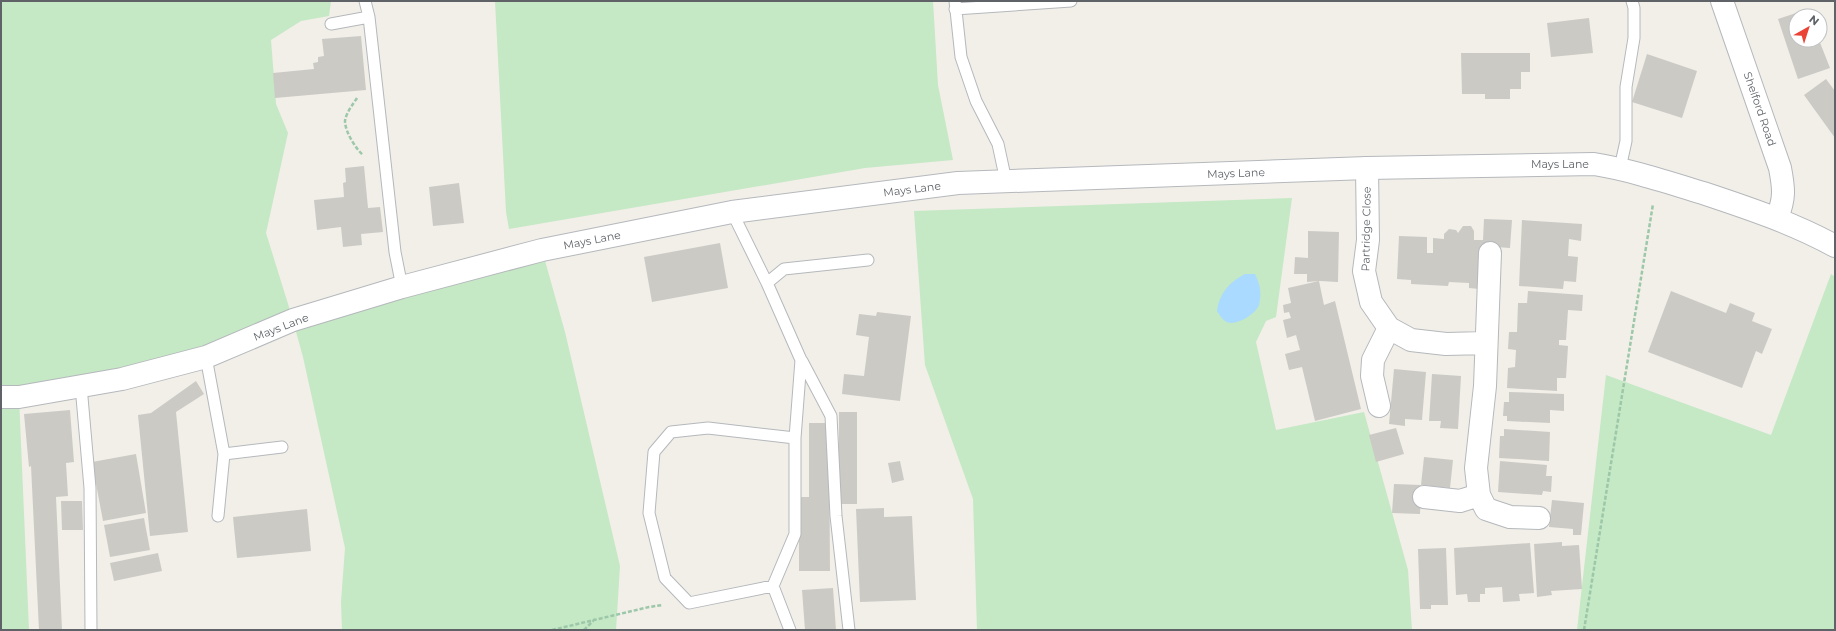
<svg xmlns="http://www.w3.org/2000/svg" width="1836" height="631" font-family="Montserrat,sans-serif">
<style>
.green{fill:#c5e8c5}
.water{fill:#aadaff}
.building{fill:#cccac5}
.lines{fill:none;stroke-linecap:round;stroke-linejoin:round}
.service-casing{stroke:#b5b8bc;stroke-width:13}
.minor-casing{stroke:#b5b8bc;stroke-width:24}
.tertiary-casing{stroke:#b5b8bc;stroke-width:24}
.path{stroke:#9cc7a9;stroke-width:2.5;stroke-dasharray:4 2;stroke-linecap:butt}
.service{stroke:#fff;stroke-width:11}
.minor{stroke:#fff;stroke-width:22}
.tertiary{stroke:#fff;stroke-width:22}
.labels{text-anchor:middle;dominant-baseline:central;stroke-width:3.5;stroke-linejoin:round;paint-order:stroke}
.street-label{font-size:11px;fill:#5f6368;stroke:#fff}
</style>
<rect width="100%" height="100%" fill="#f1efe8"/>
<path class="green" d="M 1,1 L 331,1 L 329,16 L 301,21 L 271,40 L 276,104 L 288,133 L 266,233 L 293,320 L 542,250 L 565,332 L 620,566 L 616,630 L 342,630 L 341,602 L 345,548 L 303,357 L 293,321 L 206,357 L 19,397 L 29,630 L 1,630 Z
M 495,1 L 933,1 L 938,85 L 953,160 L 865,168 L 509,229 L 506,212 Z
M 1292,198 L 1276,317 L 1266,321 L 1256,342 L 1276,430 L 1364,412 L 1408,570 L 1412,630 L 977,630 L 973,499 L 925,365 L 914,211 Z
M 1831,274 L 1835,277 L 1835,630 L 1577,630 L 1606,375 L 1771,435 Z"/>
<path class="water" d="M 1245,274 L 1255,274 C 1260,284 1262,293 1259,305 C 1256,314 1234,328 1225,321 C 1222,319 1219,314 1217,311 C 1219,294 1229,282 1245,274 Z"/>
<path class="building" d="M 1808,9 L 1810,16 L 1796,16 L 1796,40 L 1819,40 L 1830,68 L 1798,79 L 1778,19 Z
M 1589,18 L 1593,53 L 1551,57 L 1547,23 Z
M 361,36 L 366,90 L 275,98 L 273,73 L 314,69 L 313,63 L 318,62 L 318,57 L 324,56 L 322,39 Z
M 1461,53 L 1530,53 L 1530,72 L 1521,72 L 1521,89 L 1510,89 L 1510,99 L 1485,99 L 1485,94 L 1462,94 Z
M 1647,54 L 1697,71 L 1682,118 L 1632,102 Z
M 1826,79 L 1835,91 L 1835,138 L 1804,95 Z
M 364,166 L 368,208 L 380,207 L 383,232 L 361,234 L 362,245 L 343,247 L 341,227 L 317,230 L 314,200 L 344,197 L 343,183 L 346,182 L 345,168 Z
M 459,183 L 464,223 L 433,226 L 429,187 Z
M 1484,219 L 1512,220 L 1510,248 L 1483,246 L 1479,289 L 1469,288 L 1469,283 L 1449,282 L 1448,286 L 1411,284 L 1411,280 L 1397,279 L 1399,236 L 1427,237 L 1427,253 L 1433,253 L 1433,238 L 1444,239 L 1444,234 L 1449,229 L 1456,230 L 1458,233 L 1463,226 L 1471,226 L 1474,231 L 1474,240 L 1483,240 Z
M 1522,220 L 1582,224 L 1581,241 L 1569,239 L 1568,256 L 1578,257 L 1576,282 L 1564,281 L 1563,289 L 1519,286 Z
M 1308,231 L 1339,232 L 1338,282 L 1320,281 L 1319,281 L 1324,305 L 1335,301 L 1361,409 L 1315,421 L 1302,367 L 1289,370 L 1285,354 L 1300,350 L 1296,335 L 1287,338 L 1283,320 L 1291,318 L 1289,312 L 1284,313 L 1283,305 L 1291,303 L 1288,288 L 1319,281 L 1307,282 L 1307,274 L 1294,274 L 1295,257 L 1308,258 Z
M 720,243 L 728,288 L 652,302 L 644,257 Z
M 1528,291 L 1583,295 L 1582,311 L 1568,310 L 1566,340 L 1559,340 L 1559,345 L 1568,346 L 1566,378 L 1557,378 L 1557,391 L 1507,388 L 1508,368 L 1515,367 L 1516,350 L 1508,349 L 1509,332 L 1517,332 L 1518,303 L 1527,303 Z
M 1671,291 L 1726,313 L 1730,303 L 1755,313 L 1752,321 L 1772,329 L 1762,354 L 1756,351 L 1742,388 L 1648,352 Z
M 877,312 L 911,316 L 900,401 L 842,394 L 844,374 L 864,376 L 869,337 L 856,335 L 859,314 L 876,316 Z
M 1394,369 L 1426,372 L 1422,420 L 1405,419 L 1405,426 L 1389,424 Z
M 1432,374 L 1461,376 L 1458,429 L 1440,428 L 1441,421 L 1429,421 Z
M 196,381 L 204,394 L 176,412 L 188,532 L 150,536 L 138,415 L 151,413 Z
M 1509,392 L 1564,394 L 1564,411 L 1550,410 L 1550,423 L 1507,421 L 1507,416 L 1503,416 L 1504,402 L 1509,402 Z
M 70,410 L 74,462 L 66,463 L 68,496 L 56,497 L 62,630 L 39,630 L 31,466 L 29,467 L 24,414 Z
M 839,412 L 857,412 L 857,504 L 839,504 Z
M 809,423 L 829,423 L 830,571 L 799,571 L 799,497 L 809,497 Z
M 1396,428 L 1404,454 L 1376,462 L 1369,435 Z
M 1504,429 L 1550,432 L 1549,461 L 1499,458 L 1500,436 L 1504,436 Z
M 136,454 L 146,513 L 103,521 L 92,462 Z
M 1424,457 L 1453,460 L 1450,488 L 1421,485 Z
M 900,461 L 904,480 L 892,483 L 888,463 Z
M 1500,461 L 1547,465 L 1546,476 L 1552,476 L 1551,492 L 1543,491 L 1542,495 L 1498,492 Z
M 1394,484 L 1421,485 L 1420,514 L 1392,513 Z
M 1552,500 L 1584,503 L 1581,535 L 1573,535 L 1573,529 L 1549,527 Z
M 61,501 L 82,501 L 83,530 L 62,530 Z
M 884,508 L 884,517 L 912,516 L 916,600 L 860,602 L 856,509 Z
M 307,509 L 311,551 L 237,558 L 233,517 Z
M 144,518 L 150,550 L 110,557 L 104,525 Z
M 1562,542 L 1562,546 L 1579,545 L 1582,589 L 1551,591 L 1552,595 L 1537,597 L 1534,544 Z
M 1530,543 L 1534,593 L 1519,594 L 1520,601 L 1503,602 L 1502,587 L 1485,588 L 1485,594 L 1480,594 L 1480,602 L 1468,602 L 1467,594 L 1456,595 L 1454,548 Z
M 1446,548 L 1448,605 L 1431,605 L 1431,609 L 1420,609 L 1418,549 Z
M 158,553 L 162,571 L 114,581 L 110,563 Z
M 833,588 L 836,630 L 805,630 L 802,590 Z"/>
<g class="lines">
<defs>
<path id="service" d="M 365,1 L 369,17
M 955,1 L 961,57 L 976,101 L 998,144 L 1006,181
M 955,9 L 1071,1
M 331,24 L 369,17 L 395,252 L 402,287
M 1620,168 L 1626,141 L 1626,87 L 1634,38 L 1634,8 L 1632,1
M 732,212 L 767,283 L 801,360 L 795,438 L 795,534 L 773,586 L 689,603 L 665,578 L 649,513 L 654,452 L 671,432 L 708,428 L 795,438
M 767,283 L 784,269 L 868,260
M 206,357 L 224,454 L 218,516
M 802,361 L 831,416 L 836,516 L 849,630
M 81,386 L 90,488 L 91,630
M 224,454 L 282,447
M 773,586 L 790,630"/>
<path id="minor" d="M 1722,1 L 1780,168 C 1784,189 1785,198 1777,218
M 1367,168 L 1368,240 L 1364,271 L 1371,302 L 1389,328 L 1411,340 L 1446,344 L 1486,343
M 1490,253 L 1485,386 L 1476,468 L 1479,495 L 1486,509 L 1510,517 L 1539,518
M 1379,406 L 1372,376 L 1373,360 L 1389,328
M 1424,497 L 1460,501 L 1479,495"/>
<path id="tertiary" d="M 1,397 L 19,397 L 122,379 L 206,357 L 293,320 L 402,287 L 542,250 L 732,212 L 958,183 L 1367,168 L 1594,164 C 1631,170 1667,182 1703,193 C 1748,208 1793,223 1835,246"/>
</defs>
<use href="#service" class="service-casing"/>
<use href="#minor" class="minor-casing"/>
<use href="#tertiary" class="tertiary-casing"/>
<path class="path" d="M 357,98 C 353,104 346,113 345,121 C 345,132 356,149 363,155
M 552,630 L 649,607 L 663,605
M 584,630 L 595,619
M 1584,630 L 1653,204"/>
<use href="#service" class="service"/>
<use href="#minor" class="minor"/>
<use href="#tertiary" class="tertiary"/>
</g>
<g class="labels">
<g class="street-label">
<text transform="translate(1760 109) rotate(71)">Shelford Road</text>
<text x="1560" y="164">Mays Lane</text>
<text transform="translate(1236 173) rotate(-2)">Mays Lane</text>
<text transform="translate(912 189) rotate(-7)">Mays Lane</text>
<text transform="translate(1366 229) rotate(-89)">Partridge Close</text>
<text transform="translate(592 240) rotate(-11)">Mays Lane</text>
<text transform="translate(281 327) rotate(-21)">Mays Lane</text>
</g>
</g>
<rect width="1836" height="631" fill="none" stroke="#5f6368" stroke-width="4"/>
<g transform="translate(1808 28) rotate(39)"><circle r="19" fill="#ffffff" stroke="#bfc1c3"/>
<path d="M0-3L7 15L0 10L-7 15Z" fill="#ea4335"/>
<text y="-6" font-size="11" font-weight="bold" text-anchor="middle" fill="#5f6368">N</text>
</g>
</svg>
